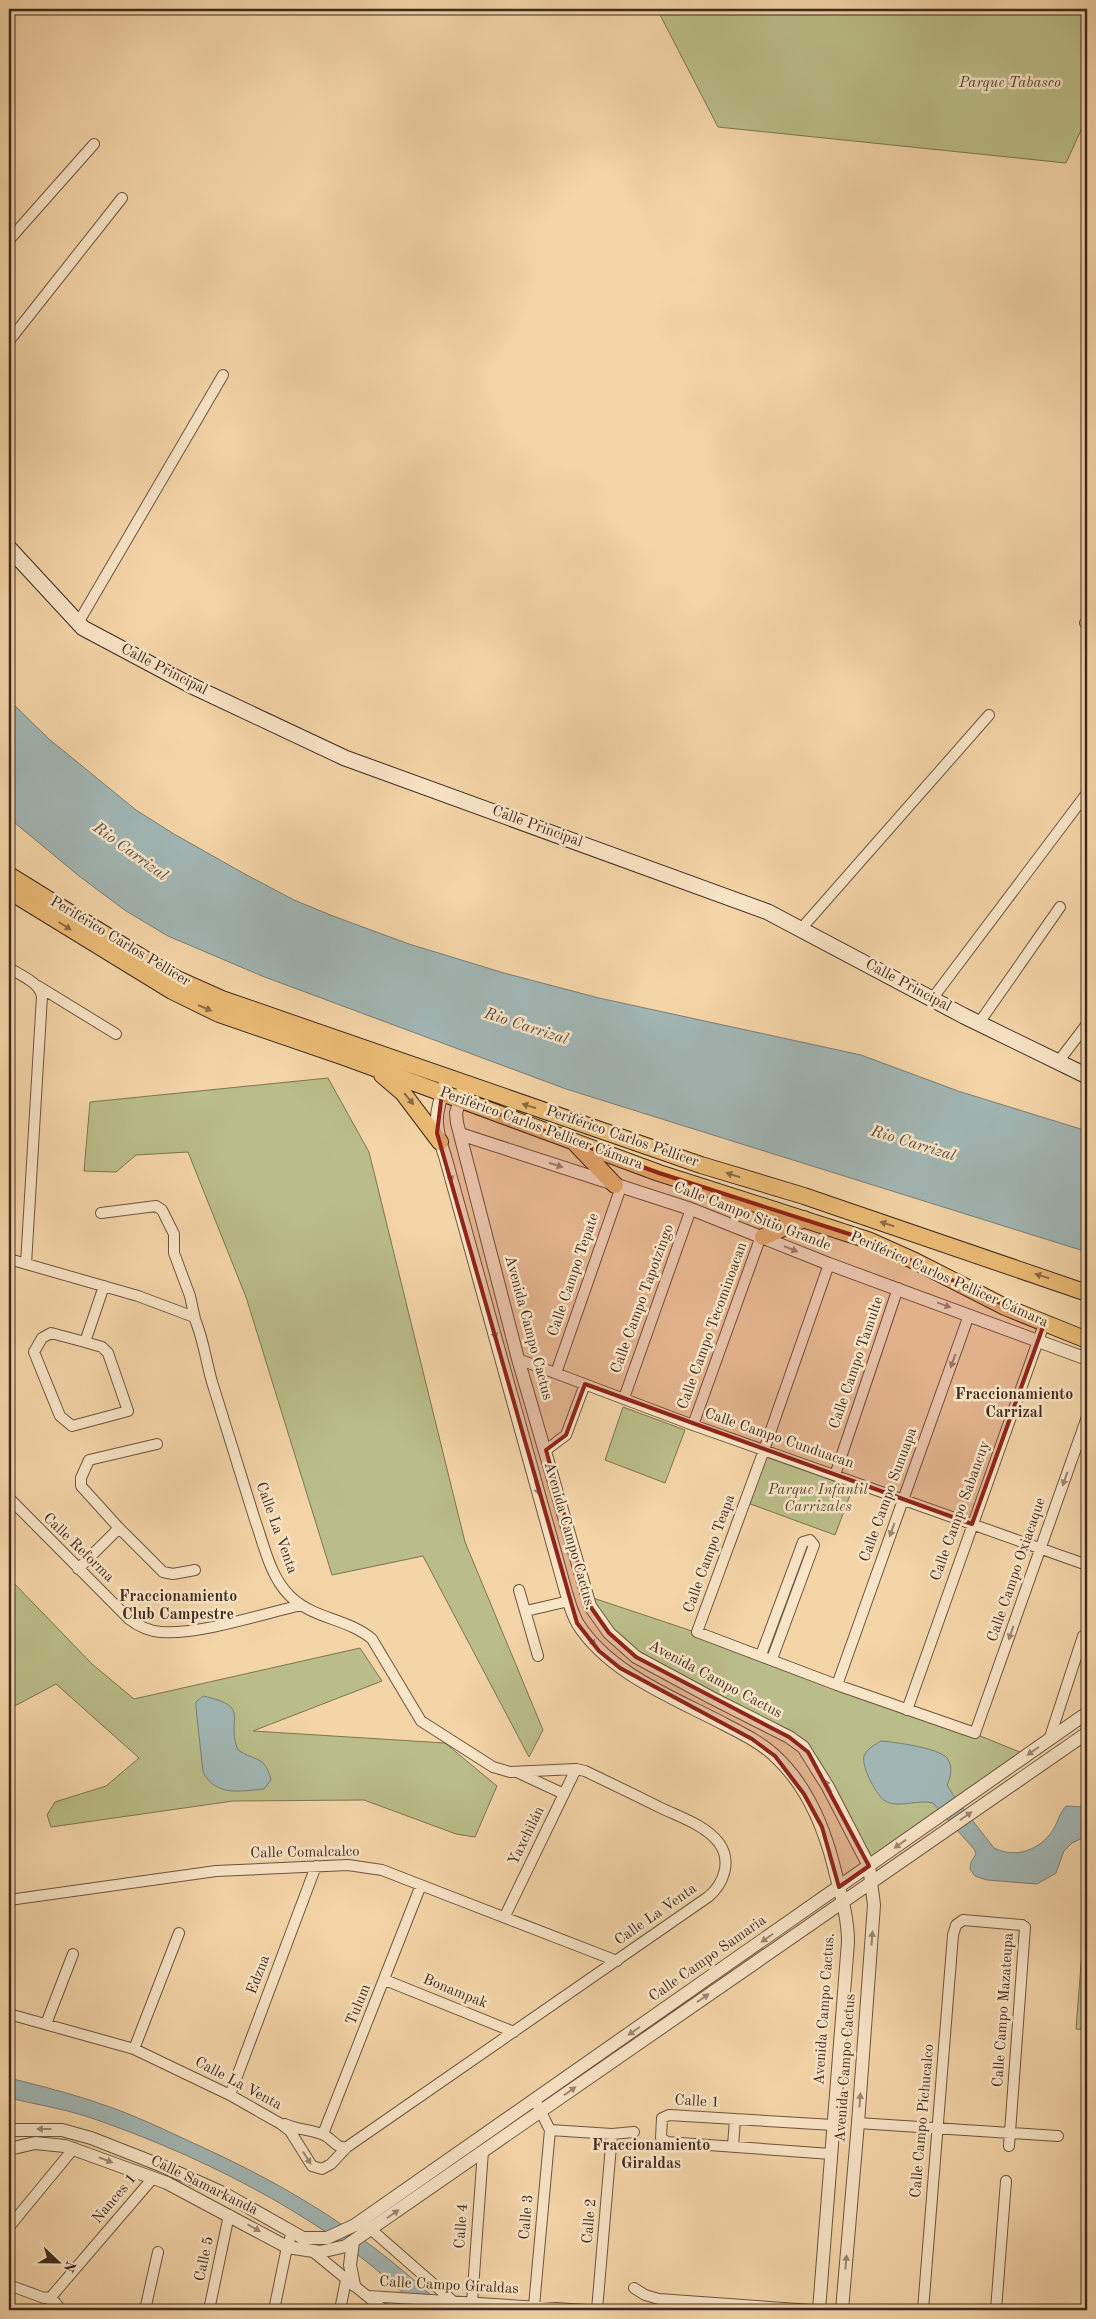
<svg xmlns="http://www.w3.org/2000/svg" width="1096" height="2319" font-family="'Old Standard TT',serif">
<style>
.green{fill:#babd89;stroke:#7c7454}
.water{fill:#a1b6b4;stroke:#797e78}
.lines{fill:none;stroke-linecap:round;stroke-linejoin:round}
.minor-casing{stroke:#6c5541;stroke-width:12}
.tertiary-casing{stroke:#6c5541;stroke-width:14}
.secondary-casing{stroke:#3e2a1f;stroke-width:17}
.primary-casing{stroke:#3e2a1f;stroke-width:18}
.minor{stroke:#f8e4c6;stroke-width:10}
.tertiary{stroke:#f8e4c6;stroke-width:12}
.secondary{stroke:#f8e4c6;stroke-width:15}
.primary{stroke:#eaba74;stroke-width:16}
.oneway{fill:#8b6b45}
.oneway2{fill:#9b8772}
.marked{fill:#8f2418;fill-opacity:0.2;stroke:#8f2418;stroke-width:4;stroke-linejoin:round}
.labels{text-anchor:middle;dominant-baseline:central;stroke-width:5;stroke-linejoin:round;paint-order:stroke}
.park-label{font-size:15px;font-style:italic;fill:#574734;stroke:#f8e4c6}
.street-label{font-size:15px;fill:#3e2a1f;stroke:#f8e4c6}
.water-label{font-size:16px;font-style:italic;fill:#574d44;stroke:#f8e4c6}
.neighbourhood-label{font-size:16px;font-weight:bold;fill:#3e2a1f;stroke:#f8e4c6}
</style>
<rect width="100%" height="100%" fill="#f4d5a8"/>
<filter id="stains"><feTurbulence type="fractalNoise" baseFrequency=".004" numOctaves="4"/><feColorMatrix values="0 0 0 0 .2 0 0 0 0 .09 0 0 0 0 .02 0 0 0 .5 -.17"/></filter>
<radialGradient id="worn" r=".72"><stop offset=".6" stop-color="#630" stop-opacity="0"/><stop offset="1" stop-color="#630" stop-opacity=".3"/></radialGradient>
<path class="green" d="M 657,9 L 1087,9 L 1087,117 L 1066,163 L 718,127 Z
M 328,1078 L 369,1152 L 465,1542 L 543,1730 L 529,1757 L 423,1556 L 332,1575 L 246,1297 L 188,1152 L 136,1155 L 116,1172 L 84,1171 L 90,1102 Z
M 623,1407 L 685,1430 L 665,1483 L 605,1460 Z
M 764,1450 L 855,1482 L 835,1535 L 745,1502 Z
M 9,1578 L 92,1664 L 134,1699 L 360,1648 L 382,1681 L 253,1731 L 445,1743 L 497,1786 L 475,1837 L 456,1834 L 364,1800 L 233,1801 L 51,1827 L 47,1815 L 55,1802 L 106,1786 L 139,1758 L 56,1684 L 9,1709 Z
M 587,1596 C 735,1645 883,1695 1027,1755 L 869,1866 L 811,1756 L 636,1657 Z
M 1087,1939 L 1087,2030 L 1076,2029 L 1082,1951 Z"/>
<path class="water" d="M 9,700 L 49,739 L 136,810 L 174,834 L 243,873 L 294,900 L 333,916 L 409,944 L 504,973 L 599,998 L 861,1055 L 958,1091 L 1087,1131 L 1087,1252 L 566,1089 L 262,976 L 168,936 L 126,911 L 79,876 L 9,818 Z
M 203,1696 C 253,1707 225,1718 238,1750 C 256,1762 265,1755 271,1780 L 264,1789 C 241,1791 216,1797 203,1772 L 196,1708 L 196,1702 Z
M 881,1741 C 894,1742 939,1748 947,1758 C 953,1767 951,1776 947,1785 L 955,1798 L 994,1848 C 1016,1859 1040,1850 1053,1830 C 1058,1822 1059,1814 1066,1806 L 1087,1807 L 1087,1836 L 1072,1843 L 1064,1851 L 1056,1873 L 1037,1884 L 987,1880 L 975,1876 L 970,1869 L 971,1862 L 976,1854 L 974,1849 L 933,1803 C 918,1799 901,1808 887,1802 C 877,1798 861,1766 864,1756 C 867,1748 875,1745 881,1741 Z
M 9,2078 C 41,2086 73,2094 104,2105 C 134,2115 163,2129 191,2142 C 291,2187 367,2234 447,2310 L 420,2310 C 339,2225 211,2160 100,2121 C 71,2110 39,2105 9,2098 Z"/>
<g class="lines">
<defs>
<path id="minor" d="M 9,240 L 94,144
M 9,341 L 122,198
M 78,623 L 223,375
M 1085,623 L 1087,620
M 800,930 L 989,715
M 9,968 C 20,975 39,982 42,996 L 26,1264
M 38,986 L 116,1034
M 932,999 L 1087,793
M 979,1023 L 1060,907
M 1058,1062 L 1087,1024
M 101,1213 L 156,1206 L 162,1210 L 174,1234 L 174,1253 L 190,1296 L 195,1319
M 9,1259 L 138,1296 L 194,1317 C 203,1337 206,1361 212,1382 C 226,1428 241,1474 255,1520 C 264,1545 270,1576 289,1595 C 312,1619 347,1618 372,1639 L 421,1721 L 493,1767 L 510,1772 L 576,1769 L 585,1771 C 610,1783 635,1795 661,1808 C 680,1817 705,1825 719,1843 C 732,1861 724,1884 708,1897 L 347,2147 L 331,2164 L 322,2169 L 312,2166 L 290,2131 L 281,2124 L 230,2095 L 134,2049 L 9,2014
M 829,1264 L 764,1450 L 697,1632 L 837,1685 L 975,1733 L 1087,1417
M 85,1342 L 51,1333 L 42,1338 L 34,1352 L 60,1416 L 72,1426 L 128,1411 L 108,1353 L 102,1347 L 85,1342 L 104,1286
M 518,1359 L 693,1425 L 1087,1565
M 556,1373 L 621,1187
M 624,1398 L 691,1209
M 693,1425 L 761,1236
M 157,1444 L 89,1460 L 81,1478 L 81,1486 L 119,1528 L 163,1572 L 173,1574 L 195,1570
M 546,1450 L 566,1435 L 585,1384
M 835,1475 L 898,1288
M 9,1498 L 129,1619 C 138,1626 149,1631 161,1632 C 198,1635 263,1614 301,1605
M 78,1569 L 119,1528
M 519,1590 L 538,1656
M 526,1611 L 569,1601
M 761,1655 L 803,1542 L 810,1540 L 814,1545 L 772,1659
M 837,1685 L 969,1315
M 907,1710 L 1044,1324
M 1049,1740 L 1083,1636 L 1087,1637
M 519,1773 L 564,1794
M 9,1900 L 216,1871 L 348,1865 L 382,1870 L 617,1961
M 505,1916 L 576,1769
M 385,1980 L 514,2032
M 46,2024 L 73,1954
M 134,2049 L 179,1933
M 230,2095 L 316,1866
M 858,2123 L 1058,2136
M 285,2124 C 297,2130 311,2129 324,2135 C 333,2139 336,2149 347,2147
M 550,2130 L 612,2134 L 634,2132
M 323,2134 L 421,1885
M 733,2146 L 735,2119
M 831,2154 L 667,2142 L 661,2138 L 662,2118 L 669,2115 L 833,2125
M 366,2225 L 454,2302
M 9,2227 L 74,2148
M 311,2250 L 384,2310
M 9,2285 L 44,2298 L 51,2297 L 153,2178
M 634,2288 L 645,2295 L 659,2299 L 812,2310
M 368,2296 L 587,2310
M 46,2298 L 55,2302 L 61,2310
M 472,2303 L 483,2151
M 534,2306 L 550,2130 L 535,2100
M 145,2310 L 158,2252
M 209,2310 L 229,2215
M 274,2310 L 287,2247 L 292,2233
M 340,2310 L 346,2280
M 597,2310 L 612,2134
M 923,2310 L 953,1935 L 956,1925 L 963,1920 L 1022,1925 L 1025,1927 L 1009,2146
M 996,2310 L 1006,2181"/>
<path id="tertiary" d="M 447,1078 C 436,1113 432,1120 445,1156 L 566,1592 C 569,1602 572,1614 578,1624 C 610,1674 675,1698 726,1725 C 743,1734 760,1742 774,1755 C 806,1784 824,1827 834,1867 C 840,1892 848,1916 848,1942 L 819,2310
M 462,1092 L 456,1113 L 457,1123 L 518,1359 L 590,1606 L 609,1633 L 636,1657 L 712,1698 L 789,1737 L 803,1747 L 828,1787 L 869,1866 L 874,1905 L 858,2123 L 842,2310
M 460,1134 L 691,1209 L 829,1264 L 1087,1359
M 9,2130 L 62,2130 L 91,2138 L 165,2167 L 225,2194 L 303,2238 L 327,2238 L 355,2225 L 1087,1713
M 9,2149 L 35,2143 L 65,2146 L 167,2183 L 287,2247 L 320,2252 L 346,2246 L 1087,1733
M 353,2242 L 350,2265 L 354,2285"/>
<path id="secondary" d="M 9,548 L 83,628 L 192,686 L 345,758 L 768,912 L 964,1016 L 1087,1076"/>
<path id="primary" d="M 9,875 L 175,978 L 222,999 L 701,1165 L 804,1196 L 1087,1293
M 9,891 L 172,991 L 219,1014 L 347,1058 L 659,1173 L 868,1240 L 915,1261 L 1005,1307 L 1087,1340
M 382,1075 L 403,1093 L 440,1142
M 576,1144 L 615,1185
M 763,1237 L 804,1219"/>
</defs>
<use href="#minor" class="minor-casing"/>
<use href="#tertiary" class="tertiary-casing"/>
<use href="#secondary" class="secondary-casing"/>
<use href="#primary" class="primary-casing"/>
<use href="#minor" class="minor"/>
<use href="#tertiary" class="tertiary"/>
<use href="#secondary" class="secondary"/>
<use href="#primary" class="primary"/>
</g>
<defs><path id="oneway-solid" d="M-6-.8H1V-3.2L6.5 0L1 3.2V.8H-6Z" transform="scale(1.25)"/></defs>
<g class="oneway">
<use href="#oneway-solid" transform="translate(65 926) rotate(32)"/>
<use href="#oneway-solid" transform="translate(205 1008) rotate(23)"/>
<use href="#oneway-solid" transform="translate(409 1099) rotate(51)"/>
<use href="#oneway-solid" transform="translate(529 1106) rotate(-162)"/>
<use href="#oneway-solid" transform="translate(733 1175) rotate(-163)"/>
<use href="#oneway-solid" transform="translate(887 1224) rotate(-162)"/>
<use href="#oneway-solid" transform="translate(1042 1276) rotate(-162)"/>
</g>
<g class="oneway2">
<use href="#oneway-solid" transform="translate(556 1165) rotate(18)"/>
<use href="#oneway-solid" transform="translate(450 1175) rotate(74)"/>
<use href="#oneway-solid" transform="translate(791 1249) rotate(22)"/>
<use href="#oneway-solid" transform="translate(944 1305) rotate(20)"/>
<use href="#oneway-solid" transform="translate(494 1332) rotate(74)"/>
<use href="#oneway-solid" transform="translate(953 1361) rotate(110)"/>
<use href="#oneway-solid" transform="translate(1065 1479) rotate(110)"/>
<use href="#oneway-solid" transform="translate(537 1488) rotate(74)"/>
<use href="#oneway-solid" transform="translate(892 1530) rotate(110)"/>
<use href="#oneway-solid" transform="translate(1011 1633) rotate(109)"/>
<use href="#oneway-solid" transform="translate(591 1640) rotate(52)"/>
<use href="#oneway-solid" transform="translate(1033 1751) rotate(145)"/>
<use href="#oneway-solid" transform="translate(828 1786) rotate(-119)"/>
<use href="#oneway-solid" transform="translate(966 1816) rotate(-35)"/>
<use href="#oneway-solid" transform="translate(900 1844) rotate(144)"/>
<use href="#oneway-solid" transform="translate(767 1938) rotate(145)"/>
<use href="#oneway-solid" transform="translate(872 1938) rotate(-86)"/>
<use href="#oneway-solid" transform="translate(703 1998) rotate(-35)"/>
<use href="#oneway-solid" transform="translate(634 2031) rotate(145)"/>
<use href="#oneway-solid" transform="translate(570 2091) rotate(-35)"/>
<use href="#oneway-solid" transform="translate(860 2100) rotate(-86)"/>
<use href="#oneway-solid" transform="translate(44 2129) rotate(180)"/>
<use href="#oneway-solid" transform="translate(307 2158) rotate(58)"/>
<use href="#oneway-solid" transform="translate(106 2160) rotate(21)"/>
<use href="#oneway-solid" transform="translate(393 2214) rotate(-35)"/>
<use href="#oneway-solid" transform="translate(254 2228) rotate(29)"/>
<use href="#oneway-solid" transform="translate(846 2262) rotate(-85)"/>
</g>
<path class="marked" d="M 442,1093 L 659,1173 L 868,1240 L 1044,1324 L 972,1524 L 585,1384 L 566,1435 L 546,1450 L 590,1606 L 609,1633 L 636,1657 L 789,1737 L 808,1752 L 869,1866 L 839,1887 L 822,1827 L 804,1794 L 775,1756 L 752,1739 L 620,1668 L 599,1651 L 577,1623 L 437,1133 Z"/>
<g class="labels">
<g class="park-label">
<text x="1010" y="83">Parque Tabasco</text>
<text x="818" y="1490">Parque Infantil<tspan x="818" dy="17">Carrizales</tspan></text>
</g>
<g class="street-label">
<text transform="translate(164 670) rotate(27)">Calle Principal</text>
<text transform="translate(537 827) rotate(20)">Calle Principal</text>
<text transform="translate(120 942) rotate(31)">Periférico Carlos Pellicer</text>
<text transform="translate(908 986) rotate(28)">Calle Principal</text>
<text transform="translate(541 1129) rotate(20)">Periférico Carlos Pellicer Cámara</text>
<text transform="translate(622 1137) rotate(19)">Periférico Carlos Pellicer</text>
<text transform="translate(752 1217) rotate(21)">Calle Campo Sitio Grande</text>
<text transform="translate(574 1275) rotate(-71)">Calle Campo Tepate</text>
<text transform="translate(949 1280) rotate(24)">Periférico Carlos Pellicer Cámara</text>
<text transform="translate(643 1299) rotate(-70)">Calle Campo Tapotzingo</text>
<text transform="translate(713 1326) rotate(-70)">Calle Campo Tecominoacan</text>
<text transform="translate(528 1328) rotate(75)">Avenida Campo Cactus</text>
<text transform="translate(857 1363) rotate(-71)">Calle Campo Tamulte</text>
<text transform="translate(779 1439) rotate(19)">Calle Campo Cunduacan</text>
<text transform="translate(889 1495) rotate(-70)">Calle Campo Sunuapa</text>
<text transform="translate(961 1511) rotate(-70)">Calle Campo Sabancuy</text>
<text transform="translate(276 1528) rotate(70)">Calle La Venta</text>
<text transform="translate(569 1536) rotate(74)">Avenida Campo Cactus.</text>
<text transform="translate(78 1548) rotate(44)">Calle Reforma</text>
<text transform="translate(710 1554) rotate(-70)">Calle Campo Teapa</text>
<text transform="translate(1017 1570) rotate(-71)">Calle Campo Oxiacaque</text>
<text transform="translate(715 1680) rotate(28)">Avenida Campo Cactus</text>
<text transform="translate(527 1836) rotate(-64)">Yaxchilán</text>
<text transform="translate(305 1853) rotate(-1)">Calle Comalcalco</text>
<text transform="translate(656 1915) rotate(-35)">Calle La Venta</text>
<text transform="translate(708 1959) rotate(-35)">Calle Campo Samaria</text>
<text transform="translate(259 1975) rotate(-69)">Edzna</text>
<text transform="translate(455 1992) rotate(22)">Bonampak</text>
<text transform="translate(359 2005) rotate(-68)">Tulum</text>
<text transform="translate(825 2009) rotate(-86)">Avenida Campo Cactus.</text>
<text transform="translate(1004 2010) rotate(-86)">Calle Campo Mazateupa</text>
<text transform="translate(846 2068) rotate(-86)">Avenida Campo Cactus</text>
<text transform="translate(238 2084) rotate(28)">Calle La Venta</text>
<text transform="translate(697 2102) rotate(3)">Calle 1</text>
<text transform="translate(923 2121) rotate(-85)">Calle Campo Pichucalco</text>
<text transform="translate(204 2186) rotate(26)">Calle Samarkanda</text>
<text transform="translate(115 2199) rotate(-50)">Nances 1</text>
<text transform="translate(527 2217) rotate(-85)">Calle 3</text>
<text transform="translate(590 2221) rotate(-85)">Calle 2</text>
<text transform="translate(462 2226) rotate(-86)">Calle 4</text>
<text transform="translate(205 2259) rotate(-78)">Calle 5</text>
<text transform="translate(449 2286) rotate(3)">Calle Campo Giraldas</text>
</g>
<g class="water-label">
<text transform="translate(130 852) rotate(36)">Rio Carrizal</text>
<text transform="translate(526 1027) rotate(18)">Rio Carrizal</text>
<text transform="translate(913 1144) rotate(17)">Rio Carrizal</text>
</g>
<g class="neighbourhood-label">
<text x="1014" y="1395">Fraccionamiento<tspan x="1014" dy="18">Carrizal</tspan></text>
<text x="178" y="1597">Fraccionamiento<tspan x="178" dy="18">Club Campestre</tspan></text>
<text x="651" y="2146">Fraccionamiento<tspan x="651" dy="18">Giraldas</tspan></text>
</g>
</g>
<rect width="1096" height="2319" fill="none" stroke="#f4d5a8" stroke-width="30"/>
<rect x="10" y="10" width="1076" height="2299" fill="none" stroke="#3e2a1f" stroke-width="2.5"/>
<rect x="15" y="15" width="1066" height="2289" fill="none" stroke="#3e2a1f"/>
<g transform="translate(58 2262) rotate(112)" stroke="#f8e4c6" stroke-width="4" paint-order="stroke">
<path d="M0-4L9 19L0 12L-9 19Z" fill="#3e2a1f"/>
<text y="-8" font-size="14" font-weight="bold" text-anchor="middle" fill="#3e2a1f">N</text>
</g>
<rect width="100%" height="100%" filter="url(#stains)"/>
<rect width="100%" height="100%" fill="url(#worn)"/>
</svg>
